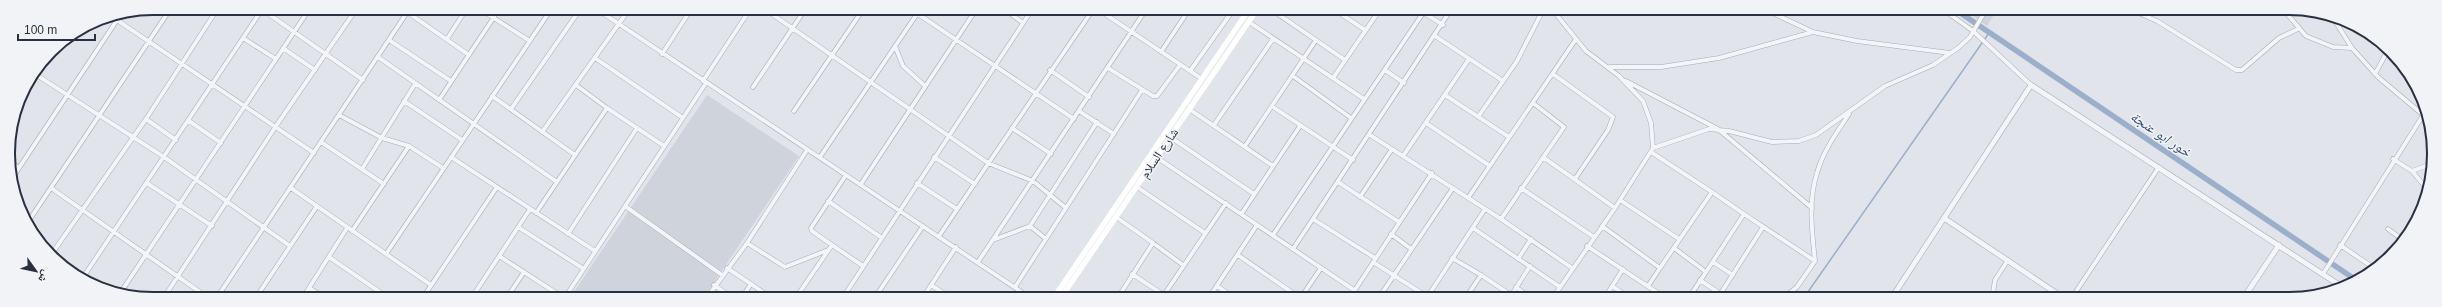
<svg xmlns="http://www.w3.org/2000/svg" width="2442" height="307" font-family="Helvetica,'Noto Naskh Arabic',sans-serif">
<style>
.built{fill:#cfd3dc}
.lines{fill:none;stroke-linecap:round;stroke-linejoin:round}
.stream{stroke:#9cafca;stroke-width:1.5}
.canal{stroke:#9cafca;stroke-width:5.5}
.minor-casing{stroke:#a6aab4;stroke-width:5}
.tertiary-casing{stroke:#a6aab4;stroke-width:6}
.minor{stroke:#f4f5f8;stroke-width:4}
.tertiary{stroke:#f4f5f8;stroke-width:5}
.secondary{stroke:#fff;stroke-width:5.5}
.labels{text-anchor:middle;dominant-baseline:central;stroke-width:3;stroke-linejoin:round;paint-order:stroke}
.street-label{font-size:13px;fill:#293042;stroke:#f1f3f7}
.water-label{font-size:14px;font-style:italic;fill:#334c76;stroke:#f1f3f7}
.rim{fill:none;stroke:#293042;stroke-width:2}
</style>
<rect width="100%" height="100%" fill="#e1e4ea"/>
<path class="built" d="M 1962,8 L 1998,8 L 1987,26 Z
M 707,95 L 799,156 L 703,299 L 569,299 Z"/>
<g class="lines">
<path class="stream" d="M 1803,299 L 1989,33"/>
<path class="canal" d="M 1953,8 L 2356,280"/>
<defs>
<path id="minor" d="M 260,8 L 363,80
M 478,8 L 530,41
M 543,8 L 549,12
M 595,8 L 1032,299
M 763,8 L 988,163 L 1033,181 L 1066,208
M 909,8 L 1074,119
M 1003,8 L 1023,23
M 1096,8 L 1202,79
M 1269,8 L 1345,60
M 1332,8 L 1365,30
M 1416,8 L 1443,25
M 1551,8 L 1586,51 L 1619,76 L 1643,101 L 1651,123 L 1653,148
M 1762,8 L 1813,32 L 1857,41 L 1950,53
M 1941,8 L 1973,31 L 2031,85
M 2127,8 L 2157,21 L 2236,70 L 2242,70 L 2279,38 L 2298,29
M 2282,8 L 2306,36 L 2333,47 L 2352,48
M 407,12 L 469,55
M 2143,14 L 2149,8
M 111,16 L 314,153
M 2333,18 L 2352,48 L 2378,77 L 2428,119
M 1249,22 L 1364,99
M 1435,36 L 1503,81
M 243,38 L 276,59
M 447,39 L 467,8
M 389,40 L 451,81
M 895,46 L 903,66 L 925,86
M 283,48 L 315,70
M 1161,52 L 1190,8
M 662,54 L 692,8
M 378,57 L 557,182
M 595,58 L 683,118
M 1610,67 L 1661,67 L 1719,58 L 1813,32
M 1108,68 L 1153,96 L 1157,96 L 1180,65
M 1050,70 L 1089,97
M 1385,70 L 1404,83
M 1190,71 L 1231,13 L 1228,8
M 35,74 L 164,157 L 290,246
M 1553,74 L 1613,117 L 1608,130 L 1575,179
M 2375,74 L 2388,50
M 1293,76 L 1351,118
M 1333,78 L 1381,8
M 703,81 L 751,8
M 1626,81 L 1718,129 L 1812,208
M 576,85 L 607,108
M 753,87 L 806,8
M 1445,95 L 1509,137
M 492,96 L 575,155
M 439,100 L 494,17
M 404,101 L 462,140
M 1273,107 L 1353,160
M 511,109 L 581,8
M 1189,109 L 1273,166
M 794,111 L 864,8
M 1079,111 L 1114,134
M 339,115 L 382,138 L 409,146 L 443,168
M 1478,117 L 1517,61 L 1544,8
M 146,119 L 176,140
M 189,121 L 221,143
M 1426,123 L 1490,166
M 1214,125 L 1273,39
M 1012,128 L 1051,154
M 542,132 L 630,8
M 1370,135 L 1501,219 L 1572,268
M 1170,137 L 1254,194
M 321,142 L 384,184
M 1245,146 L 1316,40
M 1651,152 L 1712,192 L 1660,268
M 1403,156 L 1469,59
M 451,157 L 595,251
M 820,157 L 921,8
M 934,157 L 975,184
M 1156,157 L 1354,290
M 1543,157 L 1615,208
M 2393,159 L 2412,171 L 2427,189
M 11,162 L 19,168
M 362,169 L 415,84
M 2412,171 L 2434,163
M 13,177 L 121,14
M 1338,182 L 1399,222
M 147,183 L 212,226
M 917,183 L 957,209
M 861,184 L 977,8
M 1137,187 L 1205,233
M 51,188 L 210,299
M 291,188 L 386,254 L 552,8
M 1521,188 L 1594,237
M 1360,197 L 1392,149
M 1468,198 L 1576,39
M 1620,200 L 1679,239
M 828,201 L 882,238
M 625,206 L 722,275
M 536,213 L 607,108 L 664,146
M 1242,213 L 1300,126
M 1744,214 L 1815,261 L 1797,287 L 1782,299
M 1116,217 L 1153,243
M 1313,219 L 1375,258
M 1501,219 L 1564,127 L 1533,103
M 28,222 L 171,8
M 1030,226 L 1046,239
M 1602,226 L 1660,268 L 1648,286
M 518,227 L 584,269
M 1473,228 L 1560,287
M 2388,229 L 2403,240
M 352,231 L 409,146
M 568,234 L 637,128
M 1391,234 L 1411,249
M 1273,235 L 1423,13
M 939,236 L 1094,8
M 993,240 L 1030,226 L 1097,122
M 747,243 L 785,267 L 828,250
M 832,245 L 812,231 L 811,228 L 846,175
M 2340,245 L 2374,268
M 1587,246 L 1667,299
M 1674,248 L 1706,272 L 1688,299
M 1293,249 L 1452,8
M 386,254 L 431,285
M 51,255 L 146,119 L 218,8
M 1238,255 L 1300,298
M 499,256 L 564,298
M 329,257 L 390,299
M 1452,258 L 1481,275
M 1518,259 L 1531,239
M 1815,261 C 1812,233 1808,200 1817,173 C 1823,151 1837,132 1849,114
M 978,262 L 1147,8
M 1373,262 L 1431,299
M 1713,262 L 1733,275
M 727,268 L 751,284
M 1706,272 L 1744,214 L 1712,192
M 1132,274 L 1164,295
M 2323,274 L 2427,109
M 82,279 L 263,8
M 1700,280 L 1728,299
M 714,285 L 734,299
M 931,285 L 953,299
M 1217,286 L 1236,299
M 1612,286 L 1631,299
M 1015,287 L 1142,90
M 1516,287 L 1532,299
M 309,288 L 327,299
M 121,292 L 310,8
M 220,293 L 228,299
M 1721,293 L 1763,227
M 1428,296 L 1485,209
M 163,299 L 276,126 L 357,8
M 216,299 L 410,8
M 255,299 L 317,206
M 302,299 L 347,228
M 422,299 L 497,187
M 471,299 L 530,209
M 506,299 L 524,272
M 564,299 L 706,83
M 706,299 L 747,243 L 807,150
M 741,299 L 751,284 L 773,299
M 795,299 L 832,245 L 863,266
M 842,299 L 1033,8
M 874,299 L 923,226
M 922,299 L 956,247
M 1117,299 L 1153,243 L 1183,265
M 1169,299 L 1164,295 L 1226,203
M 1208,299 L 1257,225
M 1300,299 L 1321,268
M 1349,299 L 1432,173
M 1378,299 L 1453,188
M 1465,299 L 1481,275 L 1511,295
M 1509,299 L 1530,266
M 1552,299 L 1615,208 L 1653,148 L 1709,129 L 1729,131 L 1772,142 L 1799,141 L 1816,135 L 1885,86 L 1933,65 L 1958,48 L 1970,37 L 1987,8
M 1604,299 L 1623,269
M 1992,299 L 1995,280 L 2008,260
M 2071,299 L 2159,167"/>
<path id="tertiary" d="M 1944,218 L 2065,299
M 1891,299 L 2031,85 L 2344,288
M 2243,299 L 2279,245"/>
</defs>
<use href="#minor" class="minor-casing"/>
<use href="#tertiary" class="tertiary-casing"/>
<use href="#minor" class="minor"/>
<use href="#tertiary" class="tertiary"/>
<path class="secondary" d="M 1053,299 L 1250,8
M 1060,299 L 1258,8"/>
</g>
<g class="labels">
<g class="street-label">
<text transform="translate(1159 153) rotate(-56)">شارع السلام</text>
</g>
<g class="water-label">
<text transform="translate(2161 134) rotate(34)">خور ابو عنجة</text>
</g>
</g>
<path d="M0 0H2442V307H0ZM153 15H2289A138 138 0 0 1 2427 153V154A138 138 0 0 1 2289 292H153A138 138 0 0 1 15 154V153A138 138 0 0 1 153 15Z" fill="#f1f3f7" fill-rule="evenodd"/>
<path class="rim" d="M153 15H2289A138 138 0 0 1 2427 153V154A138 138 0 0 1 2289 292H153A138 138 0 0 1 15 154V153A138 138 0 0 1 153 15Z"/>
<g transform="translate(36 271) rotate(123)" stroke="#f1f3f7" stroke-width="3" paint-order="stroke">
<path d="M0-3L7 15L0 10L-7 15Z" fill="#293042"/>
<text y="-6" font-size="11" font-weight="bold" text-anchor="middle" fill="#293042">ش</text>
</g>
<path d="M18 34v6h77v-6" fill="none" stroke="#293042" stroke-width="2"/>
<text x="24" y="34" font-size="12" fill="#293042" stroke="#f1f3f7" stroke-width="3" paint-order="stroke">100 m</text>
</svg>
